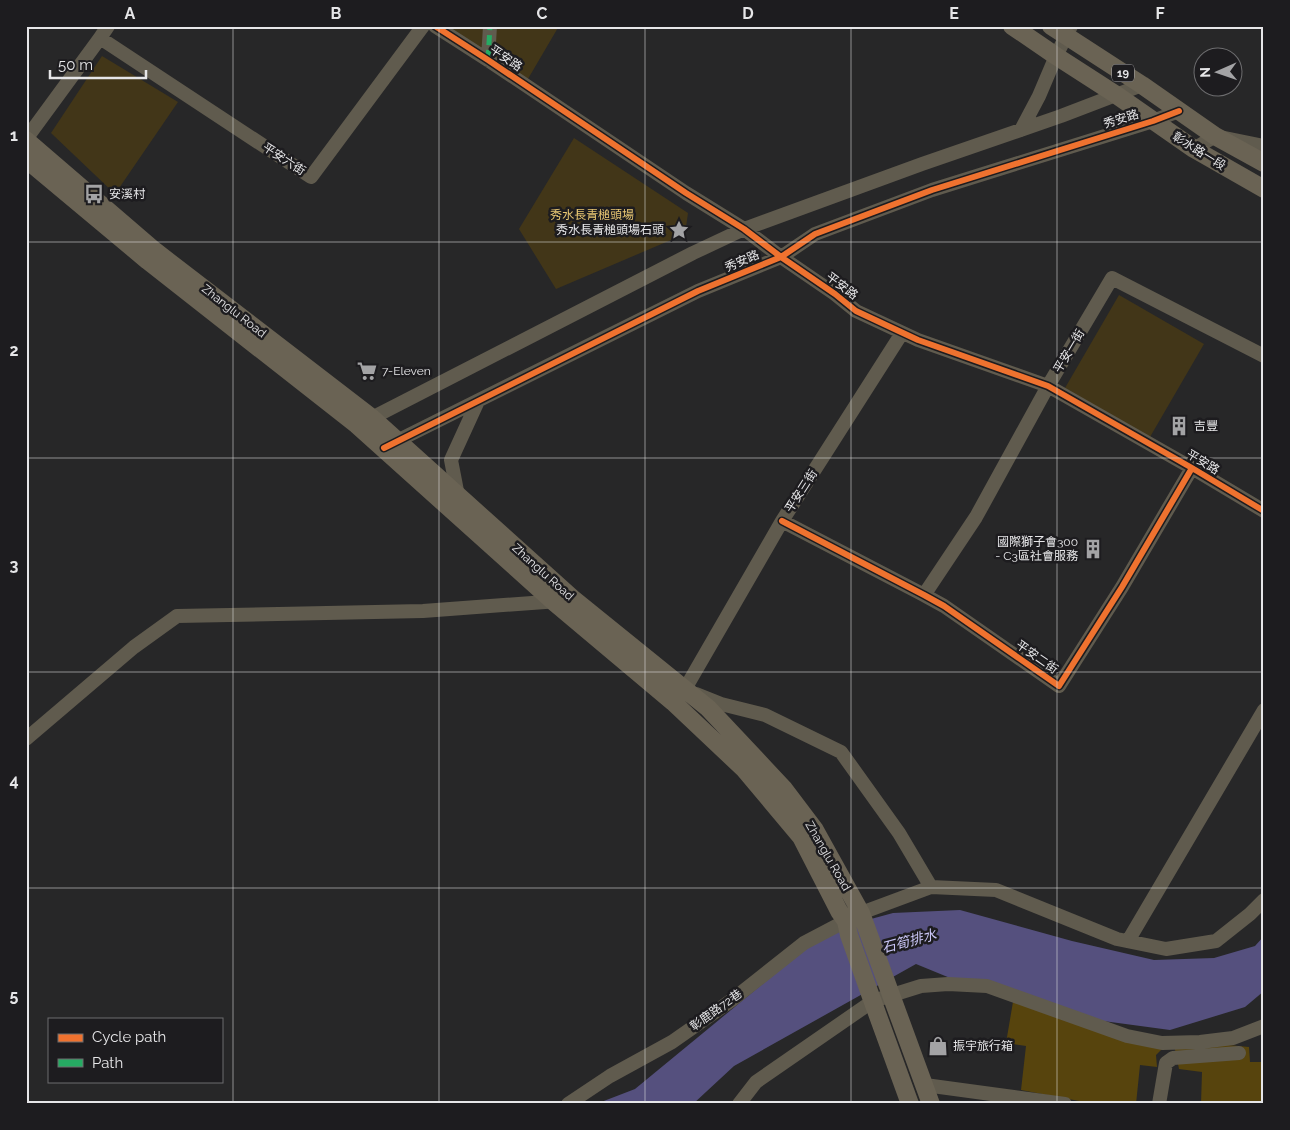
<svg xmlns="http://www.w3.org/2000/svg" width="1290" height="1130" font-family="Raleway,'Noto Sans TC',sans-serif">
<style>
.green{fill:#423618}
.forest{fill:#57440d}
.water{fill:#55507e}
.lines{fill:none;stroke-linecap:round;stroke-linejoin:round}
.minor{stroke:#605b4e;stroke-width:14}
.major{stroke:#6a6354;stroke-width:18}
.quiet{stroke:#26ab63;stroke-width:5;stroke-dasharray:10 5;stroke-linecap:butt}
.cycleway-casing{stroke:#1d1c1f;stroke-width:9}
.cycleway{stroke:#ef722f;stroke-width:6}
.grid{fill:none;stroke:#e6e6e8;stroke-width:1;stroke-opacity:0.55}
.labels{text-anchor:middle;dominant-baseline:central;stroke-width:5;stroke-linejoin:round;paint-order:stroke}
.shield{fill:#1d1c1f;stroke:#aaa9ac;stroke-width:1}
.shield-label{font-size:11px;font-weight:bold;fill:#e6e6e8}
.street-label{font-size:12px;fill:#e6e6e8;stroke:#1d1c1f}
.poi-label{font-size:12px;fill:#e6e6e8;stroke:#1d1c1f;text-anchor:start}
.park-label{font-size:12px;fill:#e9c773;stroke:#1d1c1f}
.water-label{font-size:14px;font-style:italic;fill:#c9c5f5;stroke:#1d1c1f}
.neatline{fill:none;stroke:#e6e6e8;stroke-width:2}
.grid-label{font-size:16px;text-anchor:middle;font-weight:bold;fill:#e6e6e8}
</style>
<rect width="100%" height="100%" fill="#272728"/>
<path class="green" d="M 438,26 L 559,26 L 525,84 Z
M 102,56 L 178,102 L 115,194 L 51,133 Z
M 574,138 L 688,213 L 685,234 L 556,289 L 519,229 Z
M 1119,295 L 1204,344 L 1150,437 L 1065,388 Z"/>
<path class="forest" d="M 1014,996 L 1168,1043 L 1156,1055 L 1157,1067 L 1140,1065 L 1136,1104 L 1095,1104 L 1021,1090 L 1026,1046 L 1006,1043 Z
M 1207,1043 L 1249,1047 L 1250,1062 L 1264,1062 L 1264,1104 L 1201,1104 L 1202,1072 L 1179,1069 L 1174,1045 Z"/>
<path class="water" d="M 960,910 L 1072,941 L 1154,960 L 1214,958 L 1255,946 L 1264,936 L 1264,991 L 1245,1007 L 1170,1030 L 1081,1018 L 955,980 L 916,964 L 734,1066 L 693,1104 L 596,1104 L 635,1089 L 827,931 L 893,913 Z"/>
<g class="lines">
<path class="minor" d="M 435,26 L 488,60 L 686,193 L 744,229 L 781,257 L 835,294 L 856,311 L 918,340 L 1048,386 L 1192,468 L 1264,511
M 100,38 L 311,177 L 423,26
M 488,60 L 490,26
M 1021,130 L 1039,96 L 1056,56 L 1071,26
M 26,139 L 100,38 L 108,26
M 1194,149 L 1215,136 L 1264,146
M 364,422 L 693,253 L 744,229 L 922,164 L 1061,116 L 1142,85
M 389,445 L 698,291 L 781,257 L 815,234 L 932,190 L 1153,121 L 1179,111
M 458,496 L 451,460 L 478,401
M 782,521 L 924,595 L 944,606 L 1059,686 L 1122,587 L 1192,468
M 924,595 L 976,517 L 1048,386 L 1112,278 L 1264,356
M 696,694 L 721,704 L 765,715 L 841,752 L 899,833 L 931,887
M 679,696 L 685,689 L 782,521 L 902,333
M 26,739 L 134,647 L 177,616 L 423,611 L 559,601
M 1128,941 L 1264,710
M 925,1085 L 1065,1104
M 568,1104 L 610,1076 L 672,1042 L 732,1000 L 804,943 L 861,913 L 931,887 L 996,890 L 1117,939 L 1166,949 L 1216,941 L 1250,914 L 1264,900
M 739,1104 L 756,1082 L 873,1001 L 921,986 L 948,984 L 987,986 L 1127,1036 L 1162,1043 L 1200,1042 L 1233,1038 L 1264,1026
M 1159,1104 L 1166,1063 L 1173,1058 L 1239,1053"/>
<path class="major" d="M 1012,26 L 1056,56 L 1115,94 L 1194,149 L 1264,189
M 1051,26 L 1142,85 L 1215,136 L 1264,163
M 26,140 L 155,251 L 372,418 L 572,598 L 708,708 L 756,759 L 784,789 L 815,830 L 861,913 L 931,1104
M 26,159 L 148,261 L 357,425 L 554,602 L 673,702 L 744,769 L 801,837 L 839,911 L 846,921 L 849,935 L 870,994 L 910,1104"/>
<path class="quiet" d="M 488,60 L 490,26"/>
<defs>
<path id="cycleway" d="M 435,26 L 488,60 L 686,193 L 744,229 L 781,257 L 835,294 L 856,311 L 918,340 L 1048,386 L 1192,468 L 1264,511
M 384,448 L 698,291 L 781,257 L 815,234 L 932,190 L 1153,121 L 1179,111
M 782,521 L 924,595 L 944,606 L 1059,686 L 1122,587 L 1192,468"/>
</defs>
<use href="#cycleway" class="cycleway-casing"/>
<use href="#cycleway" class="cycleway"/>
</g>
<path class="grid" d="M 233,26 L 233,1104M 439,26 L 439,1104M 645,26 L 645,1104M 851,26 L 851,1104M 1057,26 L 1057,1104M 26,242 L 1264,242M 26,458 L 1264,458M 26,672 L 1264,672M 26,888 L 1264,888"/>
<defs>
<symbol id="bus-bare" viewBox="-9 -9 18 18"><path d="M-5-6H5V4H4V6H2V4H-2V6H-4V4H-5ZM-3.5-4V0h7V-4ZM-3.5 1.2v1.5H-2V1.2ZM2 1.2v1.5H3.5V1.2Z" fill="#a3a3a5" stroke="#1d1c1f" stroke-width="2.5" paint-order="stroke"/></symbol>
<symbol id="sight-bare" viewBox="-9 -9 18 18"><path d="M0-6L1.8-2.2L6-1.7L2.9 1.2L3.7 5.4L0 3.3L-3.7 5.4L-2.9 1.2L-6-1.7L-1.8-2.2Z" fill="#a3a3a5" stroke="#1d1c1f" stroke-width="2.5" paint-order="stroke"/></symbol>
<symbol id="supermarket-bare" viewBox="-9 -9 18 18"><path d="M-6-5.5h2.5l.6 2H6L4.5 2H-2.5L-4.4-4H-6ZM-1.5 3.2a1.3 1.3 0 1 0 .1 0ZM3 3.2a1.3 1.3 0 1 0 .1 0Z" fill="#a3a3a5" stroke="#1d1c1f" stroke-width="2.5" paint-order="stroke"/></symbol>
<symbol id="building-bare" viewBox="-9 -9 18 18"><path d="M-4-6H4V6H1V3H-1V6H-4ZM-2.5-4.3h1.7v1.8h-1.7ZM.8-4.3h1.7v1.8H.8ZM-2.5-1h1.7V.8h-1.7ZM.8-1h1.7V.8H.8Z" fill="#a3a3a5" stroke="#1d1c1f" stroke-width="2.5" paint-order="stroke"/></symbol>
<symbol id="shop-bare" viewBox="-9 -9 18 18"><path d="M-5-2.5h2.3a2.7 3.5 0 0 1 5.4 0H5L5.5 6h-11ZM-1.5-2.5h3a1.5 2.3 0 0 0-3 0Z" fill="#a3a3a5" stroke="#1d1c1f" stroke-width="2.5" paint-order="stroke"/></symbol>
</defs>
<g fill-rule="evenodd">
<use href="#bus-bare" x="80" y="180" width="28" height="28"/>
<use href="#sight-bare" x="665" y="216" width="28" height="28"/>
<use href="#supermarket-bare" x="353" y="357" width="28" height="28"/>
<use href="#building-bare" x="1165" y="412" width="28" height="28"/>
<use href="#building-bare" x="1079" y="535" width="28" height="28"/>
<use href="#shop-bare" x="924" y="1032" width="28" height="28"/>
</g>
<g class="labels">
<rect class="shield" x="1112" y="64.5" width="22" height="17" rx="4"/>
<g class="shield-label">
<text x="1123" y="73">19</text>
</g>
<g class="street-label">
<text transform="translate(506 58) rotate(34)">平安路</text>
<text transform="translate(1121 119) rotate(-17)">秀安路</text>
<text transform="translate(1199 151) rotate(32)">彰水路一段</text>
<text transform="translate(284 159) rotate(33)">平安六街</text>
<text transform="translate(742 261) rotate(-23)">秀安路</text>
<text transform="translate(842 286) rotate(37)">平安路</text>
<text transform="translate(234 311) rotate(38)">Zhanglu Road</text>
<text transform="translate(1069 351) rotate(-59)">平安一街</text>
<text transform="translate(1203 462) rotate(31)">平安路</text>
<text transform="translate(801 491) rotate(-57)">平安三街</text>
<text transform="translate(543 572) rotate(42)">Zhanglu Road</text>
<text transform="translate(1037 657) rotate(35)">平安二街</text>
<text transform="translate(828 856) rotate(60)">Zhanglu Road</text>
<text transform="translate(716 1010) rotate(-36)">彰鹿路72巷</text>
</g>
<g class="poi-label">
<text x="109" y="194">安溪村</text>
<text x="664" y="230" text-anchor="end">秀水長青槌頭場石頭</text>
<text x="382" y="371">7-Eleven</text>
<text x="1194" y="426">吉豐</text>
<text x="1078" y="542" text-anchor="end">國際獅子會300<tspan x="1078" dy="14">- C3區社會服務</tspan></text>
<text x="953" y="1046">振宇旅行箱</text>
</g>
<g class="park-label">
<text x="592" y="215">秀水長青槌頭場</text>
</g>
<g class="water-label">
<text transform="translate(909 941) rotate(-15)">石筍排水</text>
</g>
</g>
<rect width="1290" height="1130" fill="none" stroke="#1d1c1f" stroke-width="55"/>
<rect x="48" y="1018" width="175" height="65" fill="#1d1c1f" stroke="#6d6d6f"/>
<rect x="58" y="1034" width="25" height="8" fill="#ef722f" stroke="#6d6d6f"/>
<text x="92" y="1042" font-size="15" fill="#e6e6e8">Cycle path</text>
<rect x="58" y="1059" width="25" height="8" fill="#26ab63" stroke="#6d6d6f"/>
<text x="92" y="1068" font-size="15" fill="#e6e6e8">Path</text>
<g transform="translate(1218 72) rotate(268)"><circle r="24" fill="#1d1c1f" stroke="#6d6d6f"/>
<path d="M0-4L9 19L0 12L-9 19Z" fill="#a3a3a5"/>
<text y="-8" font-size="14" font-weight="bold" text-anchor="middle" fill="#e6e6e8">N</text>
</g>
<path d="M50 70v8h96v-8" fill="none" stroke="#e6e6e8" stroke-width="2.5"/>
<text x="58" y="70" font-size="15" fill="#e6e6e8" stroke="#1d1c1f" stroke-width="4" paint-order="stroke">50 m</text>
<rect x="28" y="28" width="1234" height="1074" class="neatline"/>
<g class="grid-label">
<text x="130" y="19">A</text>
<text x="336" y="19">B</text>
<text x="542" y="19">C</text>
<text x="748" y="19">D</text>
<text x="954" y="19">E</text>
<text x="1160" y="19">F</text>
<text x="14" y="141">1</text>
<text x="14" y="356">2</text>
<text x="14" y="571">3</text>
<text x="14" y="786">4</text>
<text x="14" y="1001">5</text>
</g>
</svg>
